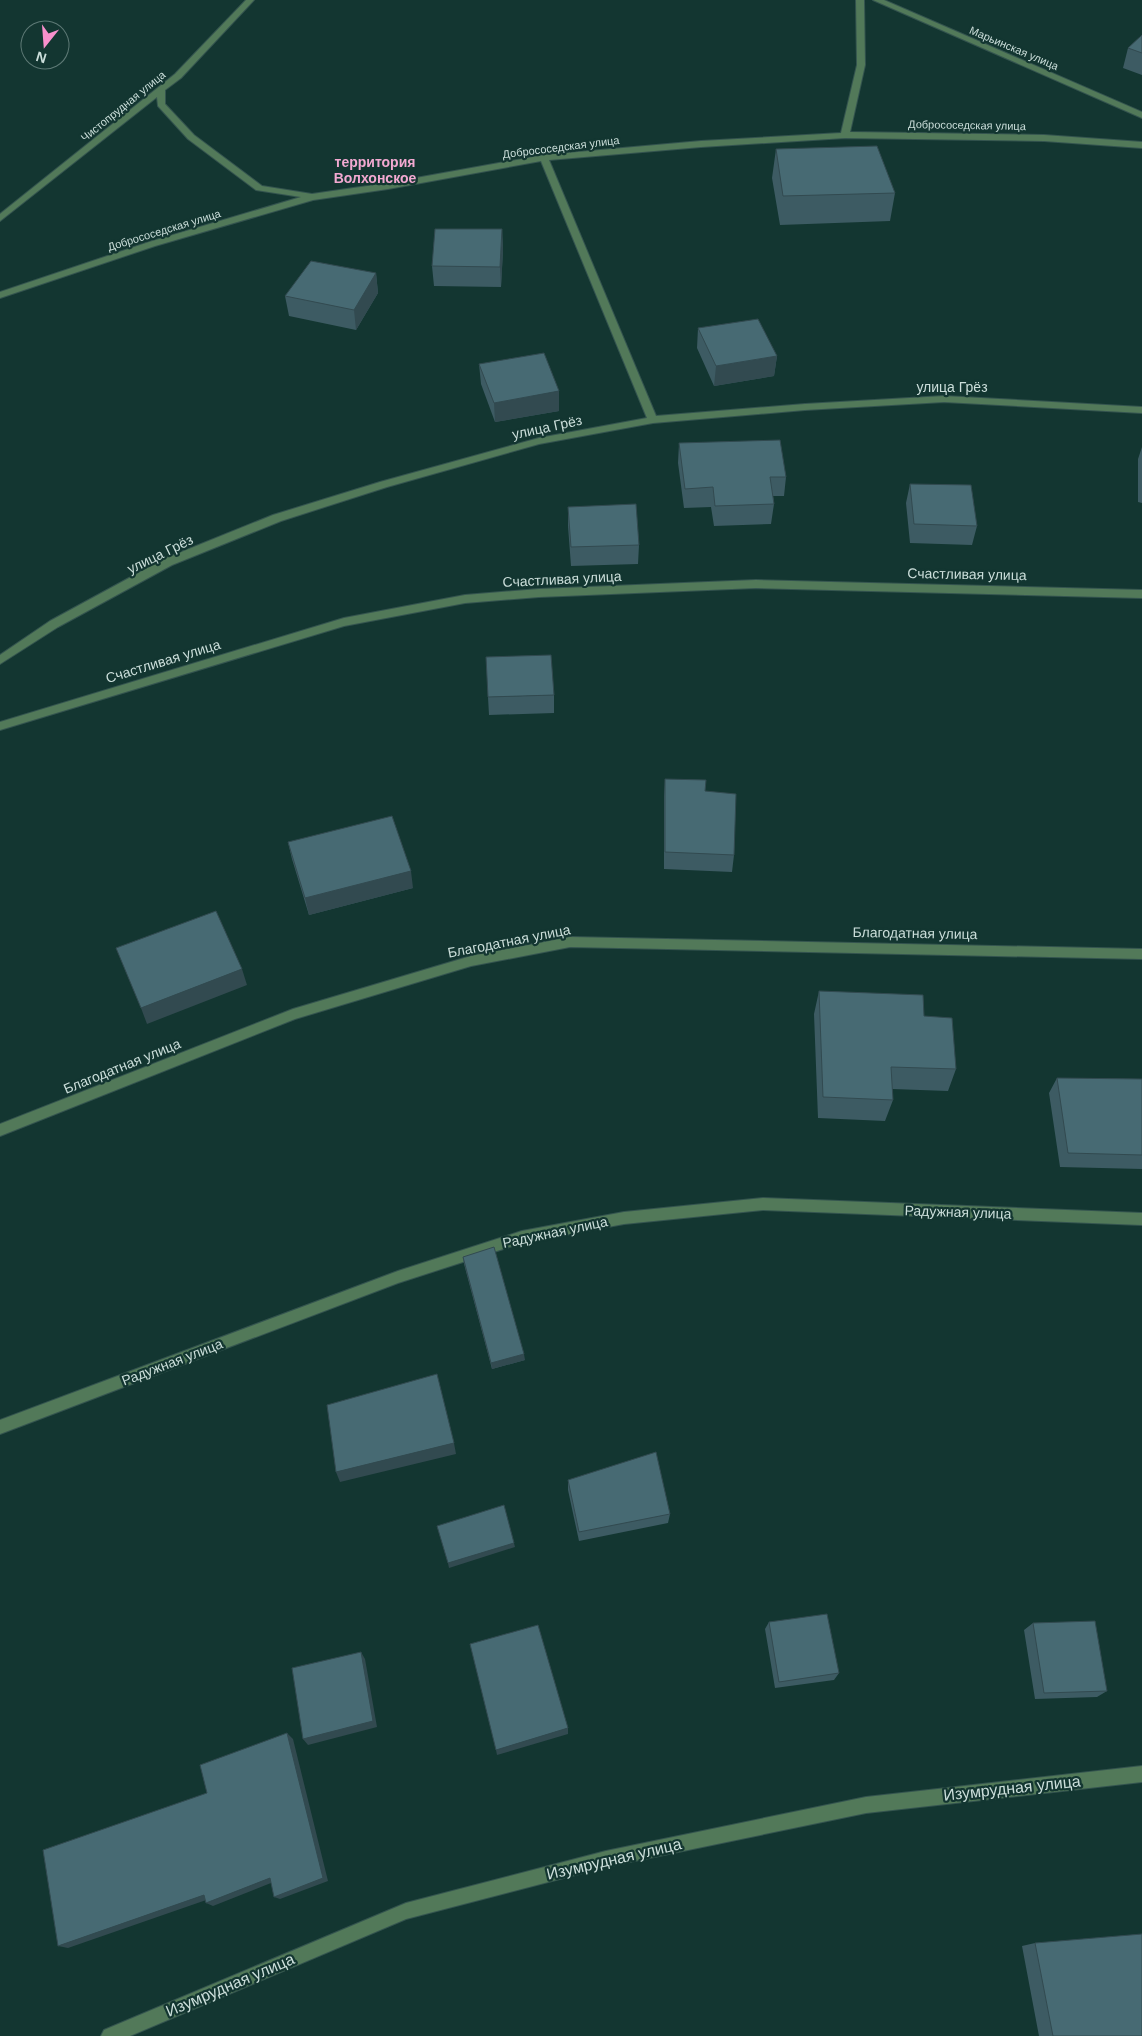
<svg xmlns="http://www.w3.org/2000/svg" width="1142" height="2036" font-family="Helvetica,sans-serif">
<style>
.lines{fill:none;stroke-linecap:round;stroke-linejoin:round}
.minor-casing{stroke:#34544f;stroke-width:2}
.minor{fill:#527959;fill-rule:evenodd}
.wall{fill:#3d5b63}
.shaded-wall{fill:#324a50}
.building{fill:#476a73;stroke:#324a50}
.labels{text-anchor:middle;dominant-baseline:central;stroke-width:4.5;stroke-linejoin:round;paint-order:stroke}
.far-street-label{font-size:11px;fill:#cbdeda;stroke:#133631}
.far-quarter-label{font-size:14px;font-weight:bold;fill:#f2a9d1;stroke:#133631}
.street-label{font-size:14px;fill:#cbdeda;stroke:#133631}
.near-street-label{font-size:16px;fill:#cbdeda;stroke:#133631}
</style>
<rect width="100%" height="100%" fill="#133631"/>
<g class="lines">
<defs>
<path id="minor" d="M 246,0 L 254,0 L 181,78 L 165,90 L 165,104 L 194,135 L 262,186 L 312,194 L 388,183 L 544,155 L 701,141 L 841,133 L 857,65 L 856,0 L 864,0 L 865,65 L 850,132 L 1044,135 L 1142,142 L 1142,148 L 1044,141 L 845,138 L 701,147 L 549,160 L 656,416 L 805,404 L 944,396 L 1142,407 L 1142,413 L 944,402 L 805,410 L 653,423 L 539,444 L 387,487 L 281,521 L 172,565 L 58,627 L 0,664 L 0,655 L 50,621 L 164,559 L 273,515 L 380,482 L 539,438 L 647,418 L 541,161 L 388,189 L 313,200 L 155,246 L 0,298 L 0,292 L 149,242 L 301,197 L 256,190 L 188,139 L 158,106 L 157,97 L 0,221 L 0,214 L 175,74 Z
M 873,0 L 884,0 L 1142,112 L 1142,118 Z
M 756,580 L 1142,590 L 1142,598 L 756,588 L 539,597 L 465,603 L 344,626 L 0,730 L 0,722 L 344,618 L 465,595 L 539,589 Z
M 570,937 L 1142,949 L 1142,959 L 570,947 L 471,966 L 295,1019 L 0,1136 L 0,1124 L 293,1009 L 471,956 Z
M 763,1198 L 1142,1213 L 1142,1225 L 763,1210 L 624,1224 L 522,1243 L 398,1283 L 0,1434 L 0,1420 L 398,1271 L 522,1231 L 624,1212 Z
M 1142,1766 L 1142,1782 L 866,1813 L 606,1867 L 406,1919 L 130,2036 L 101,2036 L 104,2030 L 406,1903 L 606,1851 L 866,1797 Z"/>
</defs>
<use href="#minor" class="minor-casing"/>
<use href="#minor" class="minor"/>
</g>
<path class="wall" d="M 1142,35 L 1142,75 L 1123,68 L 1128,48 Z
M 776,149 L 895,193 L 890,221 L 780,225 L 772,178 Z
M 502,229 L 503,250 L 501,287 L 434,286 L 432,266 Z
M 376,273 L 378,293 L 356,330 L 289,316 L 285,296 Z
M 698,328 L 777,356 L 774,376 L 714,386 L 697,348 Z
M 479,364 L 559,411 L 495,422 L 481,384 Z
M 679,443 L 786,477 L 784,496 L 773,496 L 774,504 L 771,524 L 714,526 L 711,507 L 684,508 L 678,463 Z
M 1142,447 L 1142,503 L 1138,502 L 1138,459 Z
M 910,484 L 977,526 L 972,545 L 910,543 L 906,503 Z
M 568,507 L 639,545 L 638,564 L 571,566 L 568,526 Z
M 554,695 L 554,713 L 489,715 L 488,697 Z
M 665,779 L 734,855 L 732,872 L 664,869 L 664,796 Z
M 288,842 L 413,888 L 309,915 L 292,859 Z
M 819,991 L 956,1069 L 948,1091 L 892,1089 L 893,1100 L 885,1121 L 818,1118 L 814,1014 Z
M 1057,1078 L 1142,1079 L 1142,1169 L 1060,1167 L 1049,1093 Z
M 463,1257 L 525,1360 L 492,1369 L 464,1264 Z
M 568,1480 L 670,1514 L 668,1523 L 579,1541 L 568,1490 Z
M 769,1622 L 839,1673 L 834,1680 L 775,1688 L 765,1629 Z
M 1033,1623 L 1107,1691 L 1097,1697 L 1035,1699 L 1024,1630 Z
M 1035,1943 L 1142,2036 L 1039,2036 L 1022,1946 Z"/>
<path class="shaded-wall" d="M 502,229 L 503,250 L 501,287 L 500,267 Z
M 376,273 L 378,293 L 356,330 L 354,310 Z
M 777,356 L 774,376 L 714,386 L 716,366 Z
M 559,391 L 559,411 L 495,422 L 494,403 Z
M 411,871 L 413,888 L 309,915 L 305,898 Z
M 242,969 L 247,985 L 147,1024 L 141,1008 Z
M 524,1354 L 525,1360 L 492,1369 L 491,1363 Z
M 454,1443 L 456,1454 L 340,1482 L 336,1472 Z
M 514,1543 L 515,1547 L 449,1568 L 448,1563 Z
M 361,1652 L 365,1659 L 377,1727 L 308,1745 L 303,1739 Z
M 568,1728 L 568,1734 L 497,1755 L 496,1750 Z
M 287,1733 L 293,1739 L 328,1881 L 280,1899 L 274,1897 Z
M 270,1878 L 276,1881 L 213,1906 L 206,1903 Z
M 204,1895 L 212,1898 L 68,1948 L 58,1946 Z"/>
<path class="building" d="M 1142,35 L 1142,53 L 1128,48 Z
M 877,146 L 895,193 L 783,196 L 776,149 Z
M 435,229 L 502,229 L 500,267 L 432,266 Z
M 311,261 L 376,273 L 354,310 L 285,296 Z
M 758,319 L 777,356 L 716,366 L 698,328 Z
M 544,353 L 559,391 L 494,403 L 479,364 Z
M 780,440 L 786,477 L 770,477 L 774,504 L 715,506 L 713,487 L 685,489 L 679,443 Z
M 910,484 L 971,485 L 977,526 L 914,524 Z
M 636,504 L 639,545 L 571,547 L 568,507 Z
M 551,655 L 554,695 L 488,697 L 486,657 Z
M 665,779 L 706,780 L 705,791 L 736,794 L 734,855 L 665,852 Z
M 392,816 L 411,871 L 305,898 L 288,842 Z
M 216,911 L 242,969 L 141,1008 L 116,948 Z
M 819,991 L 923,995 L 924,1016 L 952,1018 L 956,1069 L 891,1067 L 893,1100 L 823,1097 Z
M 1057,1078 L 1142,1079 L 1142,1155 L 1068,1153 Z
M 494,1247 L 524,1354 L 491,1363 L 463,1257 Z
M 437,1374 L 454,1443 L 336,1472 L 327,1405 Z
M 656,1452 L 670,1514 L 579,1532 L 568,1480 Z
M 504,1505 L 514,1543 L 448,1563 L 437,1526 Z
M 827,1614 L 839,1673 L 779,1682 L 769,1622 Z
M 1095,1621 L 1107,1691 L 1044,1693 L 1033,1623 Z
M 538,1625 L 568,1728 L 496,1750 L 470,1644 Z
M 361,1652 L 373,1721 L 303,1739 L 292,1668 Z
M 287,1733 L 323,1878 L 274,1897 L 270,1878 L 206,1903 L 204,1895 L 58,1946 L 43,1850 L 207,1793 L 200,1765 Z
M 1142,1934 L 1142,2036 L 1053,2036 L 1035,1943 Z"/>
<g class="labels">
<g class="far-street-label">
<text transform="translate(1014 48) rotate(23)">Марьинская улица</text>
<text transform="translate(123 106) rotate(-39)">Чистопрудная улица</text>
<text transform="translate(967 125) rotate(1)">Добрососедская улица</text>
<text transform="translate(561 147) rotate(-7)">Добрососедская улица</text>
<text transform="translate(164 230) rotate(-17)">Добрососедская улица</text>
</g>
<g class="far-quarter-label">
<text x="375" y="162">территория<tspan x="375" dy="16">Волхонское</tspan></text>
</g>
<g class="street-label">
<text x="952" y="387">улица Грёз</text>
<text transform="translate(547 427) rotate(-12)">улица Грёз</text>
<text transform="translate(160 554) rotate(-26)">улица Грёз</text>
<text transform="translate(967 574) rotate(1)">Счастливая улица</text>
<text transform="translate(562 579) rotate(-3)">Счастливая улица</text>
<text transform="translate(163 661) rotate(-17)">Счастливая улица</text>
<text transform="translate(915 933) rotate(1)">Благодатная улица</text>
<text transform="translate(509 941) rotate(-11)">Благодатная улица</text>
<text transform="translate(122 1066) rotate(-22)">Благодатная улица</text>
<text transform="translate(958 1212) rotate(2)">Радужная улица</text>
<text transform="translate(555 1232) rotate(-12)">Радужная улица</text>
<text transform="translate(172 1362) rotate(-21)">Радужная улица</text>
</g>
<g class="near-street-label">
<text transform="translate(1012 1788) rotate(-6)">Изумрудная улица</text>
<text transform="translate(614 1859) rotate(-13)">Изумрудная улица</text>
<text transform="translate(230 1985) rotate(-23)">Изумрудная улица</text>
</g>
</g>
<g transform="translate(45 45) rotate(197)"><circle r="24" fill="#133631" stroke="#5d7975"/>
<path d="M0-4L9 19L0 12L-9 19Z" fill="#f890cc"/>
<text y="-8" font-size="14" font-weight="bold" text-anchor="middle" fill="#cbdeda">N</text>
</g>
</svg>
